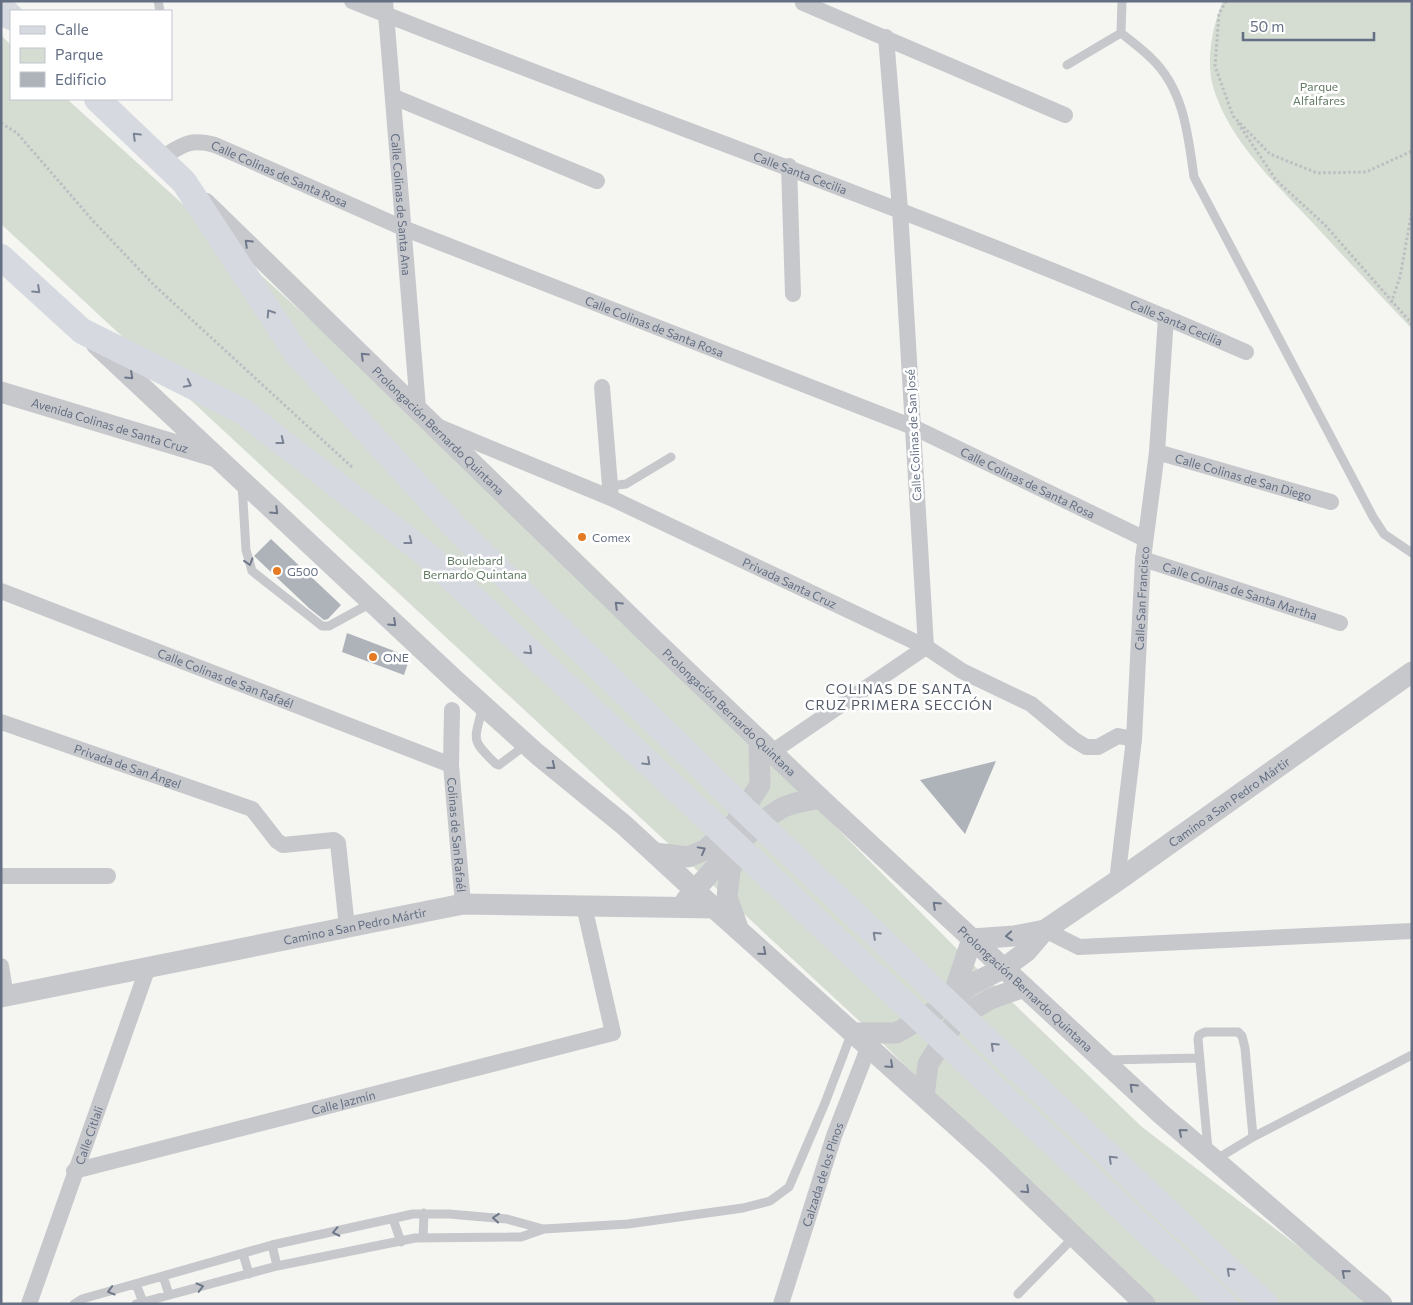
<svg xmlns="http://www.w3.org/2000/svg" width="1413" height="1305" font-family="Commissioner,sans-serif">
<style>
.green{fill:#d5ddd3}
.building{fill:#aeb3ba}
.lines{fill:none;stroke-linecap:round;stroke-linejoin:round}
.path{stroke:#bdbec1;stroke-width:3;stroke-dasharray:2.5 2.5;stroke-linecap:butt}
.service{stroke:#c6c8cc;stroke-width:9}
.minor{stroke:#c6c8cc;stroke-width:16}
.tertiary{stroke:#c6c8cc;stroke-width:21}
.primary{stroke:#d6d9df;stroke-width:26}
.oneway{stroke:#7b8495}
.oneway2{stroke:#6e788a}
.poi-dot{fill:#e47b24;stroke:#fff;stroke-width:2}
.labels{text-anchor:middle;dominant-baseline:central;stroke-width:5;stroke-linejoin:round;paint-order:stroke}
.park-label{font-size:12px;fill:#637a64;stroke:#fff}
.street-label{font-size:12px;fill:#646f83;stroke:#fff}
.poi-label{font-size:12px;fill:#646f83;stroke:#fff;text-anchor:start}
.neighbourhood-label{font-size:14px;letter-spacing:1px;fill:#525a68;stroke:#fff}
</style>
<rect width="100%" height="100%" fill="#f5f6f2"/>
<path class="green" d="M 1223,1 L 1412,1 L 1412,329 C 1378,293 1344,257 1311,221 C 1274,182 1231,142 1214,90 C 1205,63 1212,27 1223,1 Z
M 1,35 L 11,45 L 11,99 L 67,99 L 536,525 L 961,953 L 1142,1127 L 1374,1304 L 1154,1304 L 1083,1240 L 869,1030 L 1,224 Z"/>
<path class="building" d="M 271,539 L 341,605 L 328,619 L 324,620 L 309,608 L 254,556 Z
M 347,633 L 410,657 L 404,675 L 342,652 Z
M 996,761 L 965,834 L 920,780 Z"/>
<g class="lines">
<path class="path" d="M 1226,1 L 1219,14 L 1215,66 L 1233,116 L 1270,154 L 1317,173 L 1366,172 L 1412,151
M 1,123 L 17,133 L 95,223 L 154,285 L 353,468
M 1238,123 L 1276,180 L 1325,225 L 1412,324
M 1391,303 L 1400,277 L 1412,210"/>
<path class="service" d="M 158,1 L 160,11
M 1121,33 C 1131,41 1142,49 1151,58 C 1184,89 1188,135 1194,177 L 1373,517 L 1384,534 L 1412,553
M 1067,65 L 1121,33 L 1122,1
M 242,484 L 246,550 L 252,571 L 322,626 L 329,626 L 371,603
M 610,486 L 626,484 L 671,457
M 483,705 C 475,741 469,738 496,764 L 499,765 L 527,744
M 1107,1060 L 1199,1058
M 1253,1137 L 1412,1055
M 1208,1150 L 1198,1039 L 1199,1035 L 1205,1032 L 1238,1032 L 1242,1036 L 1245,1048 L 1253,1137 L 1215,1160
M 393,1219 L 401,1242
M 423,1238 L 424,1213
M 272,1245 L 277,1266
M 243,1254 L 249,1274
M 163,1276 L 169,1295
M 136,1284 L 143,1302
M 1018,1294 L 1074,1237
M 74,1304 L 82,1299 L 272,1245 L 413,1214 L 449,1214 L 507,1219 L 543,1229
M 136,1304 L 277,1266 L 415,1238 L 521,1237 L 544,1229 L 628,1224 L 743,1208 L 770,1201 L 789,1187 L 825,1103 L 852,1032"/>
<g class="minor">
<path id="s1" d="M 352,1 C 650,120 953,223 1246,352"/>
<path id="s2" d="M 385,1 L 418,408"/>
<path d="M 803,3 L 1065,115"/>
<path d="M 394,97 L 597,181"/>
<path id="s3" d="M 160,159 C 182,145 189,138 215,145 L 403,228 L 913,427 L 1145,539"/>
<path d="M 789,166 L 793,294"/>
<path d="M 602,387 L 611,498"/>
<path id="s4" d="M 439,427 L 611,498 L 926,647 L 962,671 L 1031,704 L 1073,739 L 1086,747 L 1098,747 L 1118,736 L 1134,739"/>
<path id="s5" d="M 1157,452 L 1331,502"/>
<path id="s6" d="M 1143,559 L 1340,623"/>
<path id="s7" d="M 1,591 L 451,765"/>
<path id="s8" d="M 452,710 L 451,765 L 463,904"/>
<path id="s9" d="M 1,722 L 252,809 L 277,841 L 283,845 L 334,840 L 338,843 L 347,927"/>
<path d="M 772,752 L 926,647 L 900,209 L 886,37"/>
<path d="M 1,876 L 108,876"/>
<path id="s10" d="M 1117,881 L 1134,739 L 1143,559 L 1157,452 L 1166,317"/>
<path d="M 1045,930 L 1079,947 L 1412,931"/>
<path d="M 1,966 L 6,996"/>
<path id="s11" d="M 74,1171 L 613,1033 L 584,906"/>
<path id="s12" d="M 29,1304 L 148,967"/>
<path id="s13" d="M 781,1304 L 834,1136 L 869,1046"/>
</g>
<g class="tertiary">
<path id="s14" d="M 205,203 L 653,639 L 820,798 L 1161,1114 L 1382,1304"/>
<path d="M 96,344 L 456,681 L 537,754 L 624,825 L 714,908 L 991,1157 L 1145,1304"/>
<path id="s15" d="M 1,392 L 213,456"/>
<path d="M 655,853 L 688,857 L 705,850 L 735,823 L 760,785 L 759,740"/>
<path d="M 686,900 C 713,870 746,831 780,809 C 792,802 807,801 820,798"/>
<path d="M 738,928 L 727,897 L 730,871 L 739,847"/>
<path d="M 972,939 L 1014,936 L 1045,930"/>
<path id="s16" d="M 1,997 L 463,904 L 714,908"/>
<path d="M 952,998 L 972,939"/>
<path id="s17" d="M 854,1033 L 896,1033 L 937,1010 L 972,984 L 1004,968 L 1027,951 L 1045,930 L 1117,881 L 1412,672"/>
<path d="M 924,1096 L 928,1064 L 953,1025 L 962,1016 L 990,999 L 1024,987"/>
</g>
<path class="primary" d="M 1,7 L 11,17
M 97,99 L 184,182 L 297,354 L 455,527 L 751,816 L 1265,1304
M 1,257 L 82,331 L 242,411 L 425,553 L 1224,1304"/>
</g>
<defs><path id="oneway-chevron" d="M-2-3.5L2.5 0L-2 3.5" fill="none" stroke-width="1.6" stroke-linecap="round" stroke-linejoin="round" transform="scale(1.25)"/></defs>
<g class="oneway">
<use href="#oneway-chevron" transform="translate(136 136) rotate(-136)"/>
<use href="#oneway-chevron" transform="translate(37 290) rotate(43)"/>
<use href="#oneway-chevron" transform="translate(270 313) rotate(-123)"/>
<use href="#oneway-chevron" transform="translate(188 384) rotate(27)"/>
<use href="#oneway-chevron" transform="translate(281 441) rotate(38)"/>
<use href="#oneway-chevron" transform="translate(409 541) rotate(38)"/>
<use href="#oneway-chevron" transform="translate(529 651) rotate(43)"/>
<use href="#oneway-chevron" transform="translate(647 762) rotate(43)"/>
<use href="#oneway-chevron" transform="translate(876 935) rotate(-137)"/>
<use href="#oneway-chevron" transform="translate(994 1046) rotate(-137)"/>
<use href="#oneway-chevron" transform="translate(1112 1159) rotate(-136)"/>
<use href="#oneway-chevron" transform="translate(1230 1271) rotate(-137)"/>
</g>
<g class="oneway2">
<use href="#oneway-chevron" transform="translate(248 243) rotate(-136)"/>
<use href="#oneway-chevron" transform="translate(364 356) rotate(-136)"/>
<use href="#oneway-chevron" transform="translate(130 376) rotate(43)"/>
<use href="#oneway-chevron" transform="translate(275 511) rotate(44)"/>
<use href="#oneway-chevron" transform="translate(249 562) rotate(73)"/>
<use href="#oneway-chevron" transform="translate(618 605) rotate(-136)"/>
<use href="#oneway-chevron" transform="translate(393 623) rotate(43)"/>
<use href="#oneway-chevron" transform="translate(552 766) rotate(39)"/>
<use href="#oneway-chevron" transform="translate(702 850) rotate(-29)"/>
<use href="#oneway-chevron" transform="translate(936 905) rotate(-137)"/>
<use href="#oneway-chevron" transform="translate(1009 936) rotate(175)"/>
<use href="#oneway-chevron" transform="translate(763 952) rotate(41)"/>
<use href="#oneway-chevron" transform="translate(890 1065) rotate(42)"/>
<use href="#oneway-chevron" transform="translate(1133 1087) rotate(-136)"/>
<use href="#oneway-chevron" transform="translate(1182 1132) rotate(-139)"/>
<use href="#oneway-chevron" transform="translate(1026 1190) rotate(44)"/>
<use href="#oneway-chevron" transform="translate(496 1218) rotate(-175)"/>
<use href="#oneway-chevron" transform="translate(336 1232) rotate(168)"/>
<use href="#oneway-chevron" transform="translate(1345 1273) rotate(-139)"/>
<use href="#oneway-chevron" transform="translate(200 1287) rotate(-14)"/>
<use href="#oneway-chevron" transform="translate(111 1291) rotate(164)"/>
</g>
<g class="poi-dot">
<circle cx="582" cy="537" r="5"/>
<circle cx="277" cy="571" r="5"/>
<circle cx="373" cy="657" r="5"/>
</g>
<g class="labels">
<g class="park-label">
<text x="1319" y="86">Parque<tspan x="1319" dy="14">Alfalfares</tspan></text>
<text x="475" y="560">Boulebard<tspan x="475" dy="14">Bernardo Quintana</tspan></text>
</g>
<g class="street-label">
<text stroke="none"><textPath href="#s1" startOffset="480">Calle Santa Cecilia</textPath></text>
<text stroke="none"><textPath href="#s3" startOffset="130">Calle Colinas de Santa Rosa</textPath></text>
<text stroke="none"><textPath href="#s2" startOffset="204">Calle Colinas de Santa Ana</textPath></text>
<text stroke="none"><textPath href="#s1" startOffset="885">Calle Santa Cecilia</textPath></text>
<text stroke="none"><textPath href="#s3" startOffset="535">Calle Colinas de Santa Rosa</textPath></text>
<text stroke="none"><textPath href="#s15" startOffset="114">Avenida Colinas de Santa Cruz</textPath></text>
<text stroke="none"><textPath href="#s14" startOffset="326">Prolongación Bernardo Quintana</textPath></text>
<text transform="translate(913 435) rotate(-93)">Calle Colinas de San José</text>
<text stroke="none"><textPath href="#s5" startOffset="90">Calle Colinas de San Diego</textPath></text>
<text stroke="none"><textPath href="#s3" startOffset="940">Calle Colinas de Santa Rosa</textPath></text>
<text stroke="none"><textPath href="#s4" startOffset="384">Privada Santa Cruz</textPath></text>
<text stroke="none"><textPath href="#s6" startOffset="102">Calle Colinas de Santa Martha</textPath></text>
<text stroke="none"><textPath href="#s10" startOffset="284">Calle San Francisco</textPath></text>
<text stroke="none"><textPath href="#s7" startOffset="241">Calle Colinas de San Rafaél</textPath></text>
<text stroke="none"><textPath href="#s14" startOffset="731">Prolongación Bernardo Quintana</textPath></text>
<text stroke="none"><textPath href="#s9" startOffset="134">Privada de San Ángel</textPath></text>
<text stroke="none"><textPath href="#s17" startOffset="449">Camino a San Pedro Mártir</textPath></text>
<text stroke="none"><textPath href="#s8" startOffset="125">Colinas de San Rafaél</textPath></text>
<text stroke="none"><textPath href="#s16" startOffset="361">Camino a San Pedro Mártir</textPath></text>
<text stroke="none"><textPath href="#s14" startOffset="1136">Prolongación Bernardo Quintana</textPath></text>
<text stroke="none"><textPath href="#s11" startOffset="278">Calle Jazmín</textPath></text>
<text stroke="none"><textPath href="#s12" startOffset="179">Calle Citlali</textPath></text>
<text stroke="none"><textPath href="#s13" startOffset="136">Calzada de los Pinos</textPath></text>
</g>
<g class="poi-label">
<text x="592" y="537">Comex</text>
<text x="287" y="571">G500</text>
<text x="383" y="657">ONE</text>
</g>
<g class="neighbourhood-label">
<text x="899" y="688">COLINAS DE SANTA<tspan x="899" dy="16">CRUZ PRIMERA SECCIÓN</tspan></text>
</g>
</g>
<rect width="1413" height="1305" fill="none" stroke="#646f83" stroke-width="5"/>
<rect x="10" y="10" width="162" height="90" fill="#ffffff" stroke="#c1c5cd"/>
<rect x="20" y="26" width="25" height="8" fill="#d6d9df" stroke="#c1c5cd"/>
<text x="55" y="35" font-size="15" fill="#646f83">Calle</text>
<rect x="20" y="48" width="25" height="15" fill="#d5ddd3" stroke="#c1c5cd"/>
<text x="55" y="60" font-size="15" fill="#646f83">Parque</text>
<rect x="20" y="72" width="25" height="15" fill="#aeb3ba" stroke="#c1c5cd"/>
<text x="55" y="85" font-size="15" fill="#646f83">Edificio</text>
<path d="M1243 32v8h131v-8" fill="none" stroke="#646f83" stroke-width="2.5"/>
<text x="1250" y="32" font-size="15" fill="#646f83" stroke="#ffffff" stroke-width="4" paint-order="stroke">50 m</text>
</svg>
